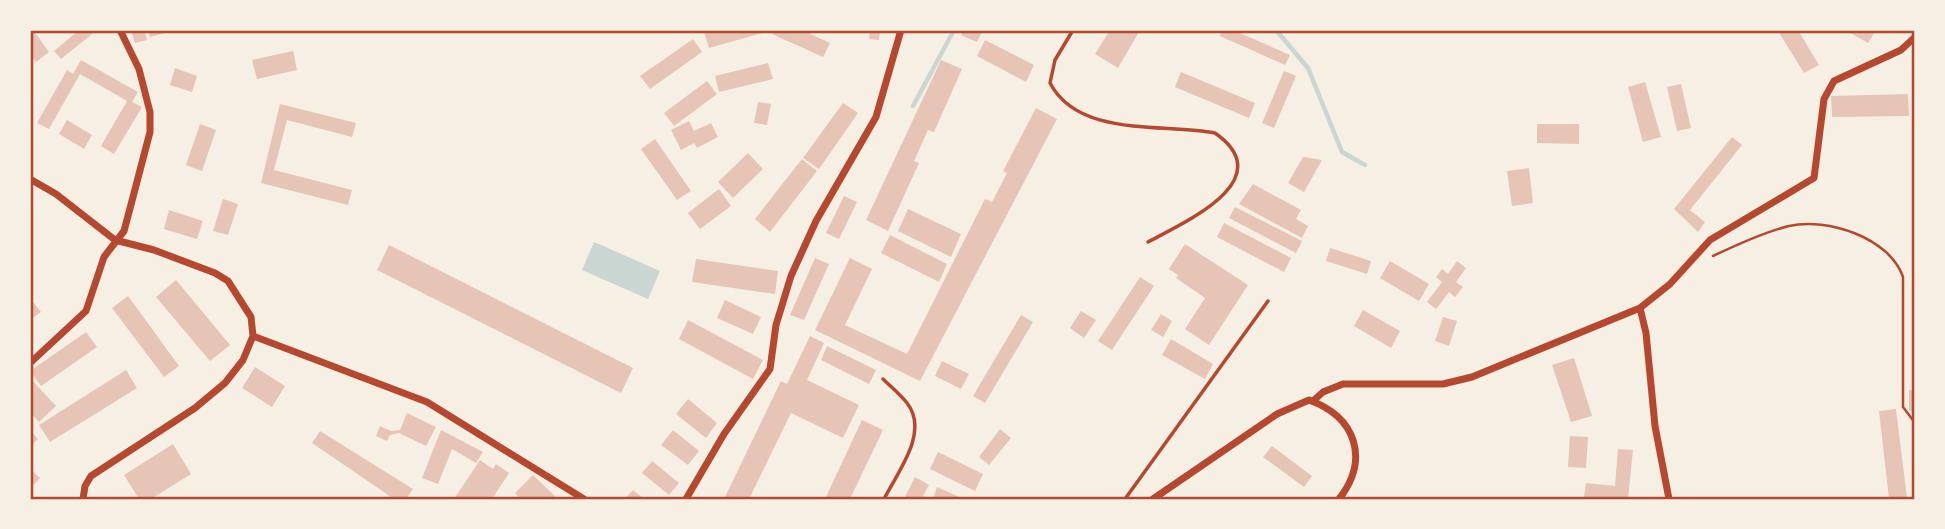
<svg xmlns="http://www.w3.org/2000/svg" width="1945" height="529" font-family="'Public Sans',sans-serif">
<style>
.water{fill:#c9d6d2}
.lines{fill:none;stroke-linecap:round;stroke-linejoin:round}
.stream{stroke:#c9d6d2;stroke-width:4.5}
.building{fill:#e6c5b7}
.path{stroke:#b5482f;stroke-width:2.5}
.service{stroke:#b5482f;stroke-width:3.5}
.minor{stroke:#b5482f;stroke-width:7}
.neatline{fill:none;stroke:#b5482f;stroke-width:2.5}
</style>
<rect width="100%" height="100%" fill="#f6efe4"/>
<path class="water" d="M 594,242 L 660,271 L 648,299 L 582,270 Z"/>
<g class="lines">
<path class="stream" d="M 1276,30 L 1308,68 L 1342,152 L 1365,165
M 913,106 L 954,30"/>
</g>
<path class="building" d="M 30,30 L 33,30 L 49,52 L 36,62 L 30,54 Z
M 79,30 L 97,30 L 61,59 L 54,51 Z
M 131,30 L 144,30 L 147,40 L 135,43 Z
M 148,30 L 173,30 L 173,31 L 150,37 Z
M 711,30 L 766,30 L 766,32 L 709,48 L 704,32 Z
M 774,30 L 802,30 L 830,43 L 823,57 L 772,34 Z
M 870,30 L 880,30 L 879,40 L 869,39 Z
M 964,30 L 983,30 L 977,42 L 961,35 Z
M 1110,30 L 1140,30 L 1118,68 L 1095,54 Z
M 1222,30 L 1233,30 L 1290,55 L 1285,65 L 1220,36 Z
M 1798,30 L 1819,65 L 1804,73 L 1778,31 Z
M 1845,30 L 1876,30 L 1868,43 Z
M 693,39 L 702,52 L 650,89 L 640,76 Z
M 985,40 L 1034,65 L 1026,82 L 977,56 Z
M 293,51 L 297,70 L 257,79 L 252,60 Z
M 81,60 L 138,92 L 132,102 L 142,107 L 114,154 L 101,146 L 127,101 L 80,74 L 49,129 L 37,123 L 67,70 L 73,74 Z
M 941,60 L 962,69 L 934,132 L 928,130 L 914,161 L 919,163 L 888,231 L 866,220 Z
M 768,63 L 773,79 L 719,92 L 715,76 Z
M 175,68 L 197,76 L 192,92 L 170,85 Z
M 1284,71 L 1296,76 L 1274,128 L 1262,123 Z
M 1181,72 L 1255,103 L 1249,118 L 1175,87 Z
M 707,81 L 717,94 L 674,126 L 664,113 Z
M 1645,82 L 1661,137 L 1643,142 L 1628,87 Z
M 1681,84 L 1691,128 L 1677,131 L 1667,87 Z
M 1908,94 L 1909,116 L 1832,117 L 1831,96 Z
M 758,102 L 771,104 L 767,125 L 754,123 Z
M 843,103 L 858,113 L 819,169 L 803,158 Z
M 280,104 L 356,123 L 352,137 L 287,120 L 274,170 L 352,190 L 348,205 L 261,183 Z
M 1036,108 L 1057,119 L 920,381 L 815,330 L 850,258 L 872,269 L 845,325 L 907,354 L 985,199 L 992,202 L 1007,173 L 1003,171 Z
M 67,120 L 92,135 L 84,149 L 59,134 Z
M 689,121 L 694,131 L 711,123 L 718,137 L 697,148 L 694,143 L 681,150 L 671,130 Z
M 200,124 L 216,130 L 202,171 L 186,165 Z
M 1537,124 L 1579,124 L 1579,144 L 1537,143 Z
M 1732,137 L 1742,145 L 1690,210 L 1705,222 L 1698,232 L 1674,209 Z
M 655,139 L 691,191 L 677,200 L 641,149 Z
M 748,153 L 763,169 L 733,198 L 718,182 Z
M 1303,157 L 1322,160 L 1304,192 L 1288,183 Z
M 802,159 L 817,171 L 770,232 L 755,219 Z
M 1529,168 L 1533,203 L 1512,206 L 1507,171 Z
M 1253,184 L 1301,210 L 1296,219 L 1308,226 L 1302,238 L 1239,204 Z
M 719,189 L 731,206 L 700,229 L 688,213 Z
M 844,196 L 857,202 L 839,239 L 826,233 Z
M 223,199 L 238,204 L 228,235 L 213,231 Z
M 1235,207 L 1302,241 L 1296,253 L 1229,218 Z
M 908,209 L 961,234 L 951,257 L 898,231 Z
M 169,210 L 203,221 L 197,239 L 164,229 Z
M 1224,223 L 1291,258 L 1284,272 L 1217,237 Z
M 890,235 L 947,264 L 939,282 L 881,253 Z
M 1185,244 L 1248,285 L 1209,345 L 1185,329 L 1205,298 L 1176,278 L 1178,275 L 1169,269 Z
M 389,245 L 633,368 L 621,393 L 377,270 Z
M 1330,248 L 1371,261 L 1367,274 L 1326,261 Z
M 815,258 L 829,264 L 804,320 L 790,315 Z
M 696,259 L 778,271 L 775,294 L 692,282 Z
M 1390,261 L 1429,284 L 1419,301 L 1380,278 Z
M 1457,261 L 1466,268 L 1456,282 L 1463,287 L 1455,297 L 1449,292 L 1436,309 L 1427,302 L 1442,282 L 1436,277 L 1442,269 L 1448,274 Z
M 1140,277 L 1154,286 L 1112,350 L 1098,341 Z
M 176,280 L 230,345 L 210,361 L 156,297 Z
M 128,296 L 179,366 L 164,377 L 112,308 Z
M 30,298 L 41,312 L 30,320 Z
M 725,300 L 761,317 L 753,334 L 717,318 Z
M 1363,310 L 1400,331 L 1391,348 L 1354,326 Z
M 1081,311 L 1096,320 L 1084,338 L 1070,328 Z
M 1161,314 L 1172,321 L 1163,337 L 1151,330 Z
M 1021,315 L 1033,322 L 985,403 L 973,396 Z
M 1443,317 L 1457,321 L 1449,346 L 1435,341 Z
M 688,320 L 763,360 L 753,379 L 679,339 Z
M 86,332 L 97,347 L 41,386 L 30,371 Z
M 810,336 L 824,343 L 807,380 L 859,405 L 843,438 L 791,413 L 749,499 L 724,499 L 781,381 L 787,384 Z
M 1171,339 L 1213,364 L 1205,379 L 1162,355 Z
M 827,346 L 876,370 L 869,384 L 821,360 Z
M 1574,358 L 1592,416 L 1571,422 L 1552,365 Z
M 942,361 L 969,374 L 961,389 L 935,376 Z
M 255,367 L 285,386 L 272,407 L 242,388 Z
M 126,370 L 137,388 L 50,442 L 39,425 Z
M 30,378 L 56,406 L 39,422 L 30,412 Z
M 1909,390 L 1915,390 L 1915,411 L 1909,411 Z
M 688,399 L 717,423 L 706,438 L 676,414 Z
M 1896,409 L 1907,498 L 1889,499 L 1879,411 Z
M 407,413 L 436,427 L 426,446 L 399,433 L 390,435 L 387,441 L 376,436 L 380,426 L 391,431 L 400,430 Z
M 862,420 L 883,430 L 850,499 L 825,499 Z
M 1000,429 L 1011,438 L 989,465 L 979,457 Z
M 30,430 L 38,439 L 30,447 Z
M 441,430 L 483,452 L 476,463 L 452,449 L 438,484 L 422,478 Z
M 673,430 L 699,451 L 688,465 L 661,445 Z
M 320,431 L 413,489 L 406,499 L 394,499 L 312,443 Z
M 1570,436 L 1588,437 L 1586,468 L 1568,467 Z
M 173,444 L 191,474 L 151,499 L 139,499 L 124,475 Z
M 1272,446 L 1312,476 L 1304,487 L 1263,457 Z
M 1618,449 L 1633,450 L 1628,499 L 1584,497 L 1586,483 L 1615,486 Z
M 938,452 L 983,474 L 975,491 L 930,469 Z
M 480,460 L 493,469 L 496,464 L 509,473 L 492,499 L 454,499 Z
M 652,461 L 679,483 L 669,495 L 642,473 Z
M 30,469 L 40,478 L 30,489 Z
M 533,475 L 558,499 L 521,499 L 515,493 Z
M 915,477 L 929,485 L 923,496 L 930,499 L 904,499 Z
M 937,487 L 964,499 L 933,499 Z
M 633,490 L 644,499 L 625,499 Z"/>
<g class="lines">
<path class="path" d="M 1713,256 C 1736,245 1764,232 1789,226 C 1827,217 1890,238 1903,277 L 1903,407 L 1915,423"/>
<path class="service" d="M 1073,30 L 1055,60 L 1050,83 C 1079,138 1163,123 1215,133 C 1282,180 1183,223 1148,242
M 883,379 C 891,387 900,394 907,403 C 930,432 897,473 884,499
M 1125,499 L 1268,301"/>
<path class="minor" d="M 30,179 L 56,194 L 115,240 L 154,250 L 215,273 L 228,281 L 251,317 L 253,336 L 243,360 L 225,383 L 195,408 L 91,476 L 85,486 L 83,499
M 1640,308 L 1646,333 L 1655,426 L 1669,499
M 253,336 L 427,402 L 584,499
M 30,363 L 86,311 L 104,257 L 124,231 L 133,197 L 150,132 L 150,112 L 139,69 L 120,30
M 1313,401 L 1323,392 L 1343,384 L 1443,384 L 1472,377 L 1640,308 L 1670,284 L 1710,240 L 1814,178 L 1824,99 L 1834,81 L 1901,50 L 1915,37
M 686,499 L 724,434 L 770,369 L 776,325 L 791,276 L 816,221 L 876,117 L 901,30
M 1153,499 L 1277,414 L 1309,400 C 1356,417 1370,459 1339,499"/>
</g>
<rect width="1945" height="529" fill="none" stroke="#f6efe4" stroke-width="63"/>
<rect x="32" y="32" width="1881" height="466" class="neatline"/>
</svg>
